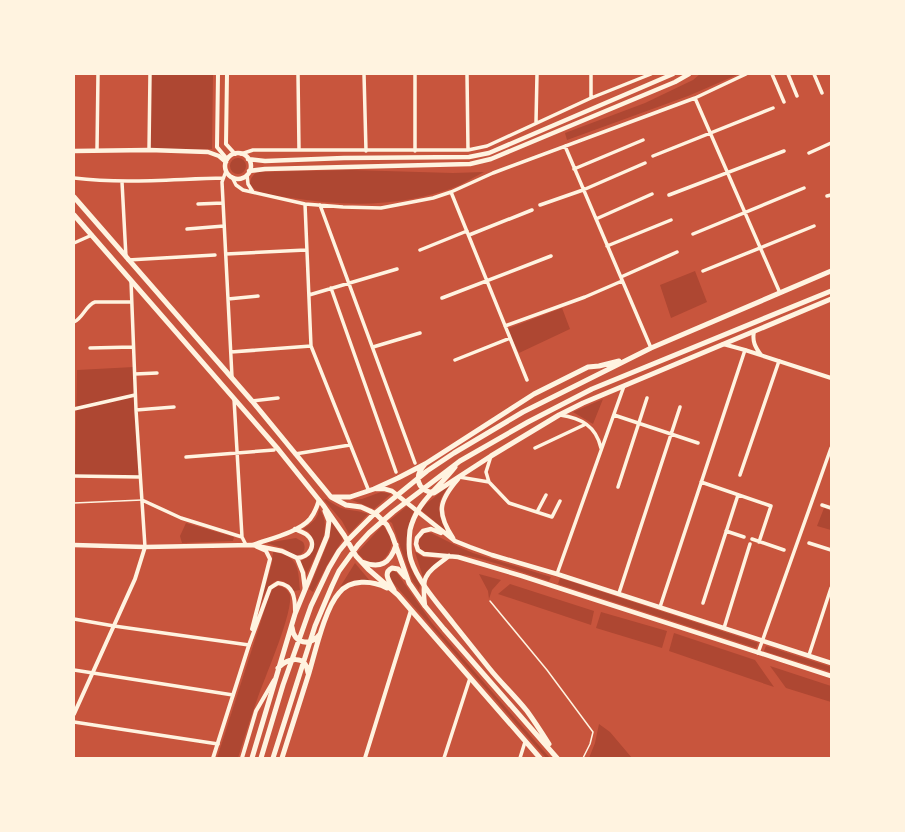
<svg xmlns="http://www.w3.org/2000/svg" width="905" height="832" font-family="'Alegreya Sans',sans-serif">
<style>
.green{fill:#ae4732}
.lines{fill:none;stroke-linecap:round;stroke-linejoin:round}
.service{stroke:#fff3e0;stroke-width:1.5}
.minor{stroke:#fff3e0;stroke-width:3.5}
.tertiary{stroke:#fff3e0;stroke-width:4}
.secondary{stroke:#fff3e0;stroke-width:4.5}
.primary{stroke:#fff3e0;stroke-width:5}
</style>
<rect width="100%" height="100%" fill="#c8553d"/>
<path class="green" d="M 151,74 L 213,74 L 212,149 L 150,149 Z
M 700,74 L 739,74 L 688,96 L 567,140 L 565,133 L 645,103 L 693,80 Z
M230 166a8 8 0 1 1 16 0a8 8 0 1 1-16 0Z
M 351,170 L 453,173 L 484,172 C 476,176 468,181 460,185 C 407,207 348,207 292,198 C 279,196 259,196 250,185 C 250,179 252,176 257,172 Z
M 695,271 L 707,302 L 671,318 L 660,285 Z
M 562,308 L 570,329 L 519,353 L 507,329 Z
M 134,367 L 140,477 L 75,476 L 77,370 Z
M 603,399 L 593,424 L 573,412 Z
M 452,483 C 436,500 436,511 446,531 L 421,510 L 426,504 Z
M 381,492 L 391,494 L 374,509 L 352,500 L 362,499 Z
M 326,499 C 329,501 333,504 337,506 C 346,511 358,510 368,514 L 349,534 L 342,521 L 324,500 Z
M 407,506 L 414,511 C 407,525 404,546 409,562 C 411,570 416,578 420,585 L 419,590 L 412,580 L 392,523 L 389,521 Z
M 319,508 C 326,518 326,527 323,539 L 305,578 L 306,572 L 300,561 C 315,556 316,544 309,532 L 303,529 C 311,524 319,518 319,508 Z
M 824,508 L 831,511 L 831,530 L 817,526 Z
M 331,521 L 343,539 L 327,565 L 313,592 L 309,589 L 330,537 Z
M 186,523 L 234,537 L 233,541 L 182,543 L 180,536 Z
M 383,525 L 392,540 C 392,552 381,569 367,561 C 363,559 360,555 357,553 Z
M 426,533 L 431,533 L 459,547 L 473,553 L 551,577 L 549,581 C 523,573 496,562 469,556 C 453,553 434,557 420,549 L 418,543 L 422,535 Z
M 296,538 L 303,542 C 306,547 305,553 299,555 L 294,555 L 283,548 L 266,543 Z
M 273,552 C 299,556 298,568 300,590 L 294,591 C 270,560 261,606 255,623 L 272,563 Z
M 415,552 L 423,557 L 442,559 L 428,570 L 423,577 Z
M 355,563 L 370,581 C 356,579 352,580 340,587 Z
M 394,571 L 397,573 L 432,623 L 550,758 L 546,758 L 396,586 L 391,580 L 389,574 L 391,572 Z
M 479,574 L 501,580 L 492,590 L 489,599 L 488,591 Z
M 560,578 L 758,643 L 756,648 L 558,584 Z
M 510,584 L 594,611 L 591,625 L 498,594 Z
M 279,586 C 284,587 288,590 290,595 C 293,614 264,679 257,700 C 250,719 244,739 238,758 L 217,758 L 269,596 L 274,587 Z
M 601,612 L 667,631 L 662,648 L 596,628 Z
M 674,633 L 755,660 L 774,687 L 669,651 Z
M 766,646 L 831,667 L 831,672 L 764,651 Z
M 770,666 L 831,686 L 831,702 L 786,688 Z
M 599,724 L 610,732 L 632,758 L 589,758 L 595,743 Z"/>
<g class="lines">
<path class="service" d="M 74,503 L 142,500
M 490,601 L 547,670 L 593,732 L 590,744 L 583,758"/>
<path class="minor" d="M 298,74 L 299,150
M 364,74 L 366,151
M 467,74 L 468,150
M 591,74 L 591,98
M 772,74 L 784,102
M 788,74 L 797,96
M 814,74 L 822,93
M 695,98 L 780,293
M 536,122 L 537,74
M 565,146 L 651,348
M 97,150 L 98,74
M 149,150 L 150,74
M 415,151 L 415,74
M 809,153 L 831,143
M 241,154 L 253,150 L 468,150 L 487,146 L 591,98 L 651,74
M 653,156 L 773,108
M 574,169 L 643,140
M 226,171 L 222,182 L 232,377
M 247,175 L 248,184 L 253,192
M 232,177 L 236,185 L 243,190 L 305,204 L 343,207 L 381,208 L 433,198 L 451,192 L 493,173 L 695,98 L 746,74
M 74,178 C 124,184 173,179 223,178
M 122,182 L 126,257
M 451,192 L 527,380
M 669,195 L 784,151
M 827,196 L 831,195
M 198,204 L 223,203
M 305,204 L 311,346 L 368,489
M 320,205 L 415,463
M 540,205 L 583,190 L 645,163
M 596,219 L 652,194
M 187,229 L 224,226
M 693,234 L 804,188
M 469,235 L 532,210
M 74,243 L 92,235
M 607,246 L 671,220
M 420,250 L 467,231
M 226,254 L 306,250
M 128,260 L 215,255
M 703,271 L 814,226
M 621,277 L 677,252
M 131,281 L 136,410 L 145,547
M 331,288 L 396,472
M 309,295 L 397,269
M 442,298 L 551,256
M 228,299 L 258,296
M 74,322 C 83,318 86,305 95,302 L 131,302
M 505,326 L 585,297 L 622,281
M 373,347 L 420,333
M 90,348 L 133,347
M 231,352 L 311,346
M 455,360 L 510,338
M 135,374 L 157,373
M 234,399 L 242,537 L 246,545
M 252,401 L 278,398
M 74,409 L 135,395
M 136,410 L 174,407
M 560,415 C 581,418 596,426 601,448
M 614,415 L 698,443
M 535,448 L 586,424
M 295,454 L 350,445
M 186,457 L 274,450
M 740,475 L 779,361
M 74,476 L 140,477
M 459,477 L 489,482 L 509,503 L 552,517 L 560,501
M 489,482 L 486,472 L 491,456
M 701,482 L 771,506 L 759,542
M 618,487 L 647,398
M 142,500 L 181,518 L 242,537
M 822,505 L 831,508
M 537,512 L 546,495
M 726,531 L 744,537
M 752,539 L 784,550
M 809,543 L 831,550
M 557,574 L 624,386
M 619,593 L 680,407
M 703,603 L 738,495
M 660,607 L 745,350
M 74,619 L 114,626 L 249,645
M 724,628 L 750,544
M 758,653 L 831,448
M 809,655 L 831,588
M 74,670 L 233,695
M 74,722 L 218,744
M 444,758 L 470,678
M 520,758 L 525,742"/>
<path class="tertiary" d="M 218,74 L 217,147 L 227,159
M 227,74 L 226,144 L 235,154
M 754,331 C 752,341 755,347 761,355
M 723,344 L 745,350 L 831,378
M 252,629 L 270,559 L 266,551 L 257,547
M 74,714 L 135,579 L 145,547
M 213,758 L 249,645 L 270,588 L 278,583 C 294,585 295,598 295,611
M 242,758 L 256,711 L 274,680
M 365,758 L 411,610"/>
<path class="secondary" d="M 74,151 L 149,150 L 208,152 L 219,156 L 226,162
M225 166a13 13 0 1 1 26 0a13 13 0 1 1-26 0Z
M 248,159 L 265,161 L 344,158 L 469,157 L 489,153 L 673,74
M 249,171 L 265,169 L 470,164 L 491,159 L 675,82 L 689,74
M 376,489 L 385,489 L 392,491 L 455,541 L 470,547 L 492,555 L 557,574 L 831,663
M 295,529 C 299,531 304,532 307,535 C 318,544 309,558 297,558
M 441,533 L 431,529 L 423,531 L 417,538 L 416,544 L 418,550 L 424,554 L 458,557 L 522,576 L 831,676
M 453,538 C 436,512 439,501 458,479
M 74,545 L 145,547 L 252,545 L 282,551 L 297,558 L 303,573 L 305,589
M 253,545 C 269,539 299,532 310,519 C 314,514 317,507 319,500
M 425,606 C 421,575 425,574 449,556"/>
<path class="primary" d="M 74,197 L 252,401 L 331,497 L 346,505 L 361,507 L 370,511 L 377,515 L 387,525 L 392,535 L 409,583 L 425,606 L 444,629 L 557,758
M 74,215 L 278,449 L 323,505 L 344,535 L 356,556 L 368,569 L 398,595 L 411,610 L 540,758
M 425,464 C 414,476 416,490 434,493 L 491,456 L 559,415 L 583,403 L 831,299
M 455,467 C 438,489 417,501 410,530 C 409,539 408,551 411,560 C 418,582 439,605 453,623 C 465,638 477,653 489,668 C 501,683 515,696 527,711 C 535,722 542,733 549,744
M 332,497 L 350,497 L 374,489 L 398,478 L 425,464 L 534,394 L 588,367 L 599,366 L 619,361
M 362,562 C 380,569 390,564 396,545
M 394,590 C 390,582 382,573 392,568 L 398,569 L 405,577
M 292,627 C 294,644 310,647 320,634
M 278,668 C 288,658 306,654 308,673
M 252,758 L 295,614 L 327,536 L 329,521 L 325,511
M 261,758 L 283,685 L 311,606 L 329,568 L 339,551 L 349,539 L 373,515 L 427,471 L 454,453 L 523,412 L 651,348 L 831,271
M 273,758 L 315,626 L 332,586 L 339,571 L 358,545 L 369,533 L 393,512 L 460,461 L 528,422 L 592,389 L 831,291
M 282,758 C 291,730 300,702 309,673 C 315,653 325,608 339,593 C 350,579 372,580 387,588"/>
</g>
<rect width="905" height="832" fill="none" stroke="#fff3e0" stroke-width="150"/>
</svg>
